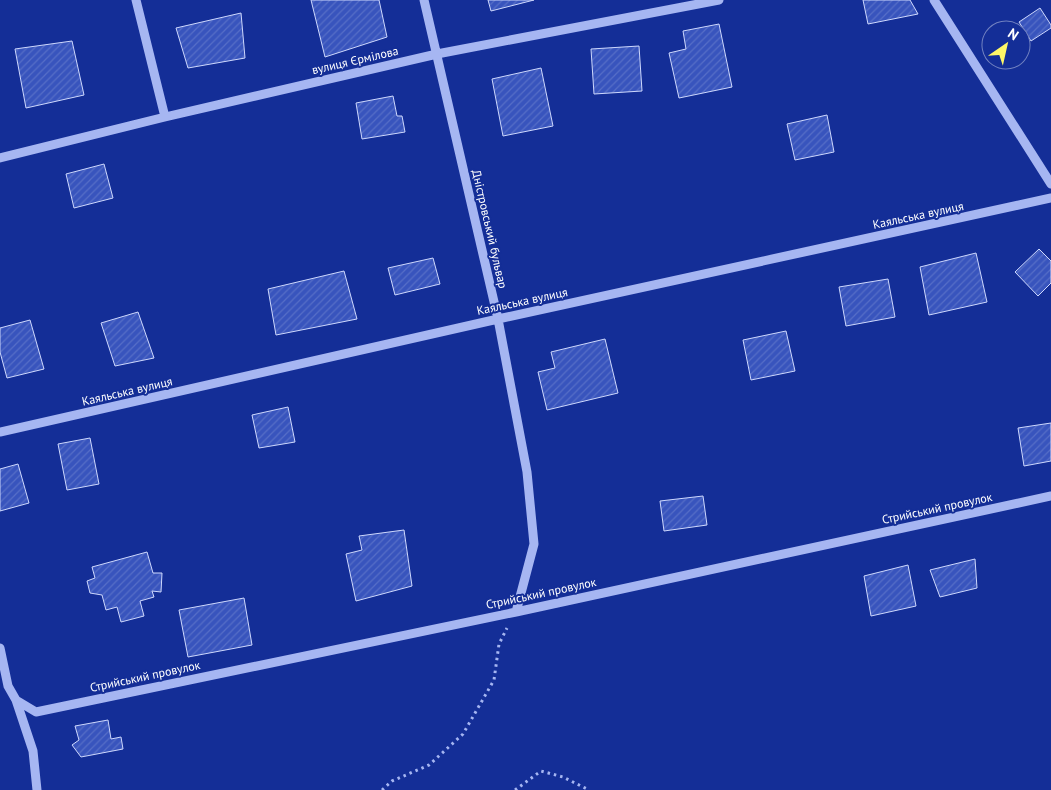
<svg xmlns="http://www.w3.org/2000/svg" width="1051" height="790" font-family="'PT Sans',sans-serif">
<style>
.building{fill:url(#building-hatch);stroke:#ced8fd}
.lines{fill:none;stroke-linecap:round;stroke-linejoin:round}
.path{stroke:#a6b6f2;stroke-width:3;stroke-dasharray:2.5 4;stroke-linecap:butt}
.minor{stroke:#a6b6f2;stroke-width:9}
.labels{text-anchor:middle;dominant-baseline:central;stroke-width:4;stroke-linejoin:round;paint-order:stroke}
.street-label{font-size:12px;fill:#fff;stroke:#142e97}
</style>
<defs>
<pattern id="building-hatch" width="6" height="6" patternUnits="userSpaceOnUse" patternTransform="scale(1.25)"><rect width="6" height="6" fill="#3854bd"/><path d="M-1 1l2-2M0 6l6-6M5 7l2-2" fill="none" stroke="#566ec7"/></pattern>
</defs>
<rect width="100%" height="100%" fill="#142e97"/>
<path class="building" d="M 311,0 L 379,0 L 387,37 L 325,57 Z
M 488,0 L 534,0 L 491,11 Z
M 863,0 L 910,0 L 918,14 L 868,24 Z
M 1040,8 L 1051,25 L 1051,28 L 1031,41 L 1019,22 Z
M 241,13 L 245,58 L 188,68 L 176,28 Z
M 719,24 L 732,87 L 679,98 L 669,53 L 686,49 L 683,31 Z
M 72,41 L 84,95 L 26,108 L 15,49 Z
M 639,46 L 642,91 L 594,94 L 591,49 Z
M 541,68 L 553,126 L 503,136 L 492,79 Z
M 393,96 L 397,116 L 402,116 L 405,132 L 362,139 L 356,103 Z
M 827,115 L 834,152 L 795,160 L 787,124 Z
M 104,164 L 113,198 L 74,208 L 66,174 Z
M 1039,249 L 1051,261 L 1051,283 L 1038,296 L 1015,272 Z
M 976,253 L 987,302 L 929,315 L 920,267 Z
M 433,258 L 440,284 L 395,295 L 388,268 Z
M 344,271 L 357,319 L 276,335 L 268,289 Z
M 888,279 L 895,317 L 846,326 L 839,287 Z
M 138,312 L 154,358 L 115,366 L 101,323 Z
M 30,320 L 44,369 L 7,378 L 0,352 L 0,328 Z
M 786,331 L 795,371 L 751,380 L 743,340 Z
M 605,339 L 618,393 L 547,410 L 538,372 L 555,368 L 551,352 Z
M 288,407 L 295,442 L 259,448 L 252,415 Z
M 1051,423 L 1051,461 L 1024,466 L 1018,428 Z
M 90,438 L 99,484 L 67,490 L 58,444 Z
M 18,464 L 29,503 L 0,511 L 0,469 Z
M 703,496 L 707,525 L 664,531 L 660,501 Z
M 404,530 L 412,586 L 356,601 L 346,554 L 362,550 L 359,536 Z
M 147,552 L 153,573 L 162,573 L 161,592 L 152,591 L 154,597 L 140,601 L 144,616 L 121,622 L 117,607 L 106,610 L 102,595 L 90,593 L 87,581 L 95,578 L 92,567 Z
M 975,559 L 977,588 L 940,597 L 930,570 Z
M 908,565 L 916,606 L 871,616 L 864,576 Z
M 244,598 L 252,645 L 188,657 L 179,610 Z
M 108,720 L 111,739 L 121,737 L 123,749 L 81,757 L 72,745 L 79,740 L 75,726 Z"/>
<g class="lines">
<path class="path" d="M 382,790 L 392,781 L 429,765 L 463,734 L 494,680 L 499,644 L 507,628
M 515,790 L 541,771 L 563,777 L 589,790"/>
<path class="minor" d="M 136,0 L 165,117
M 424,0 L 498,319 L 527,472 L 534,544 L 516,612
M 934,0 L 1051,184
M 0,158 L 165,117 L 437,54 L 719,0
M 0,432 L 498,319 L 1051,198
M 0,648 L 8,686 L 16,700 L 36,712 L 516,612 L 1051,496
M 16,700 L 33,751 L 37,790"/>
</g>
<g class="labels">
<g class="street-label">
<text transform="translate(355 60) rotate(-13)">вулиця Єрмілова</text>
<text transform="translate(918 215) rotate(-12)">Каяльська вулиця</text>
<text transform="translate(490 229) rotate(77)">Дністровський бульвар</text>
<text transform="translate(522 301) rotate(-12)">Каяльська вулиця</text>
<text transform="translate(127 391) rotate(-13)">Каяльська вулиця</text>
<text transform="translate(937 508) rotate(-12)">Стрийський провулок</text>
<text transform="translate(541 593) rotate(-12)">Стрийський провулок</text>
<text transform="translate(145 676) rotate(-12)">Стрийський провулок</text>
</g>
</g>
<g transform="translate(1006 45) rotate(34)"><circle r="24" fill="#142e97" stroke="#7282c1"/>
<path d="M0-4L9 19L0 12L-9 19Z" fill="#fff767"/>
<text y="-8" font-size="14" font-weight="bold" text-anchor="middle" fill="#ffffff">N</text>
</g>
</svg>
